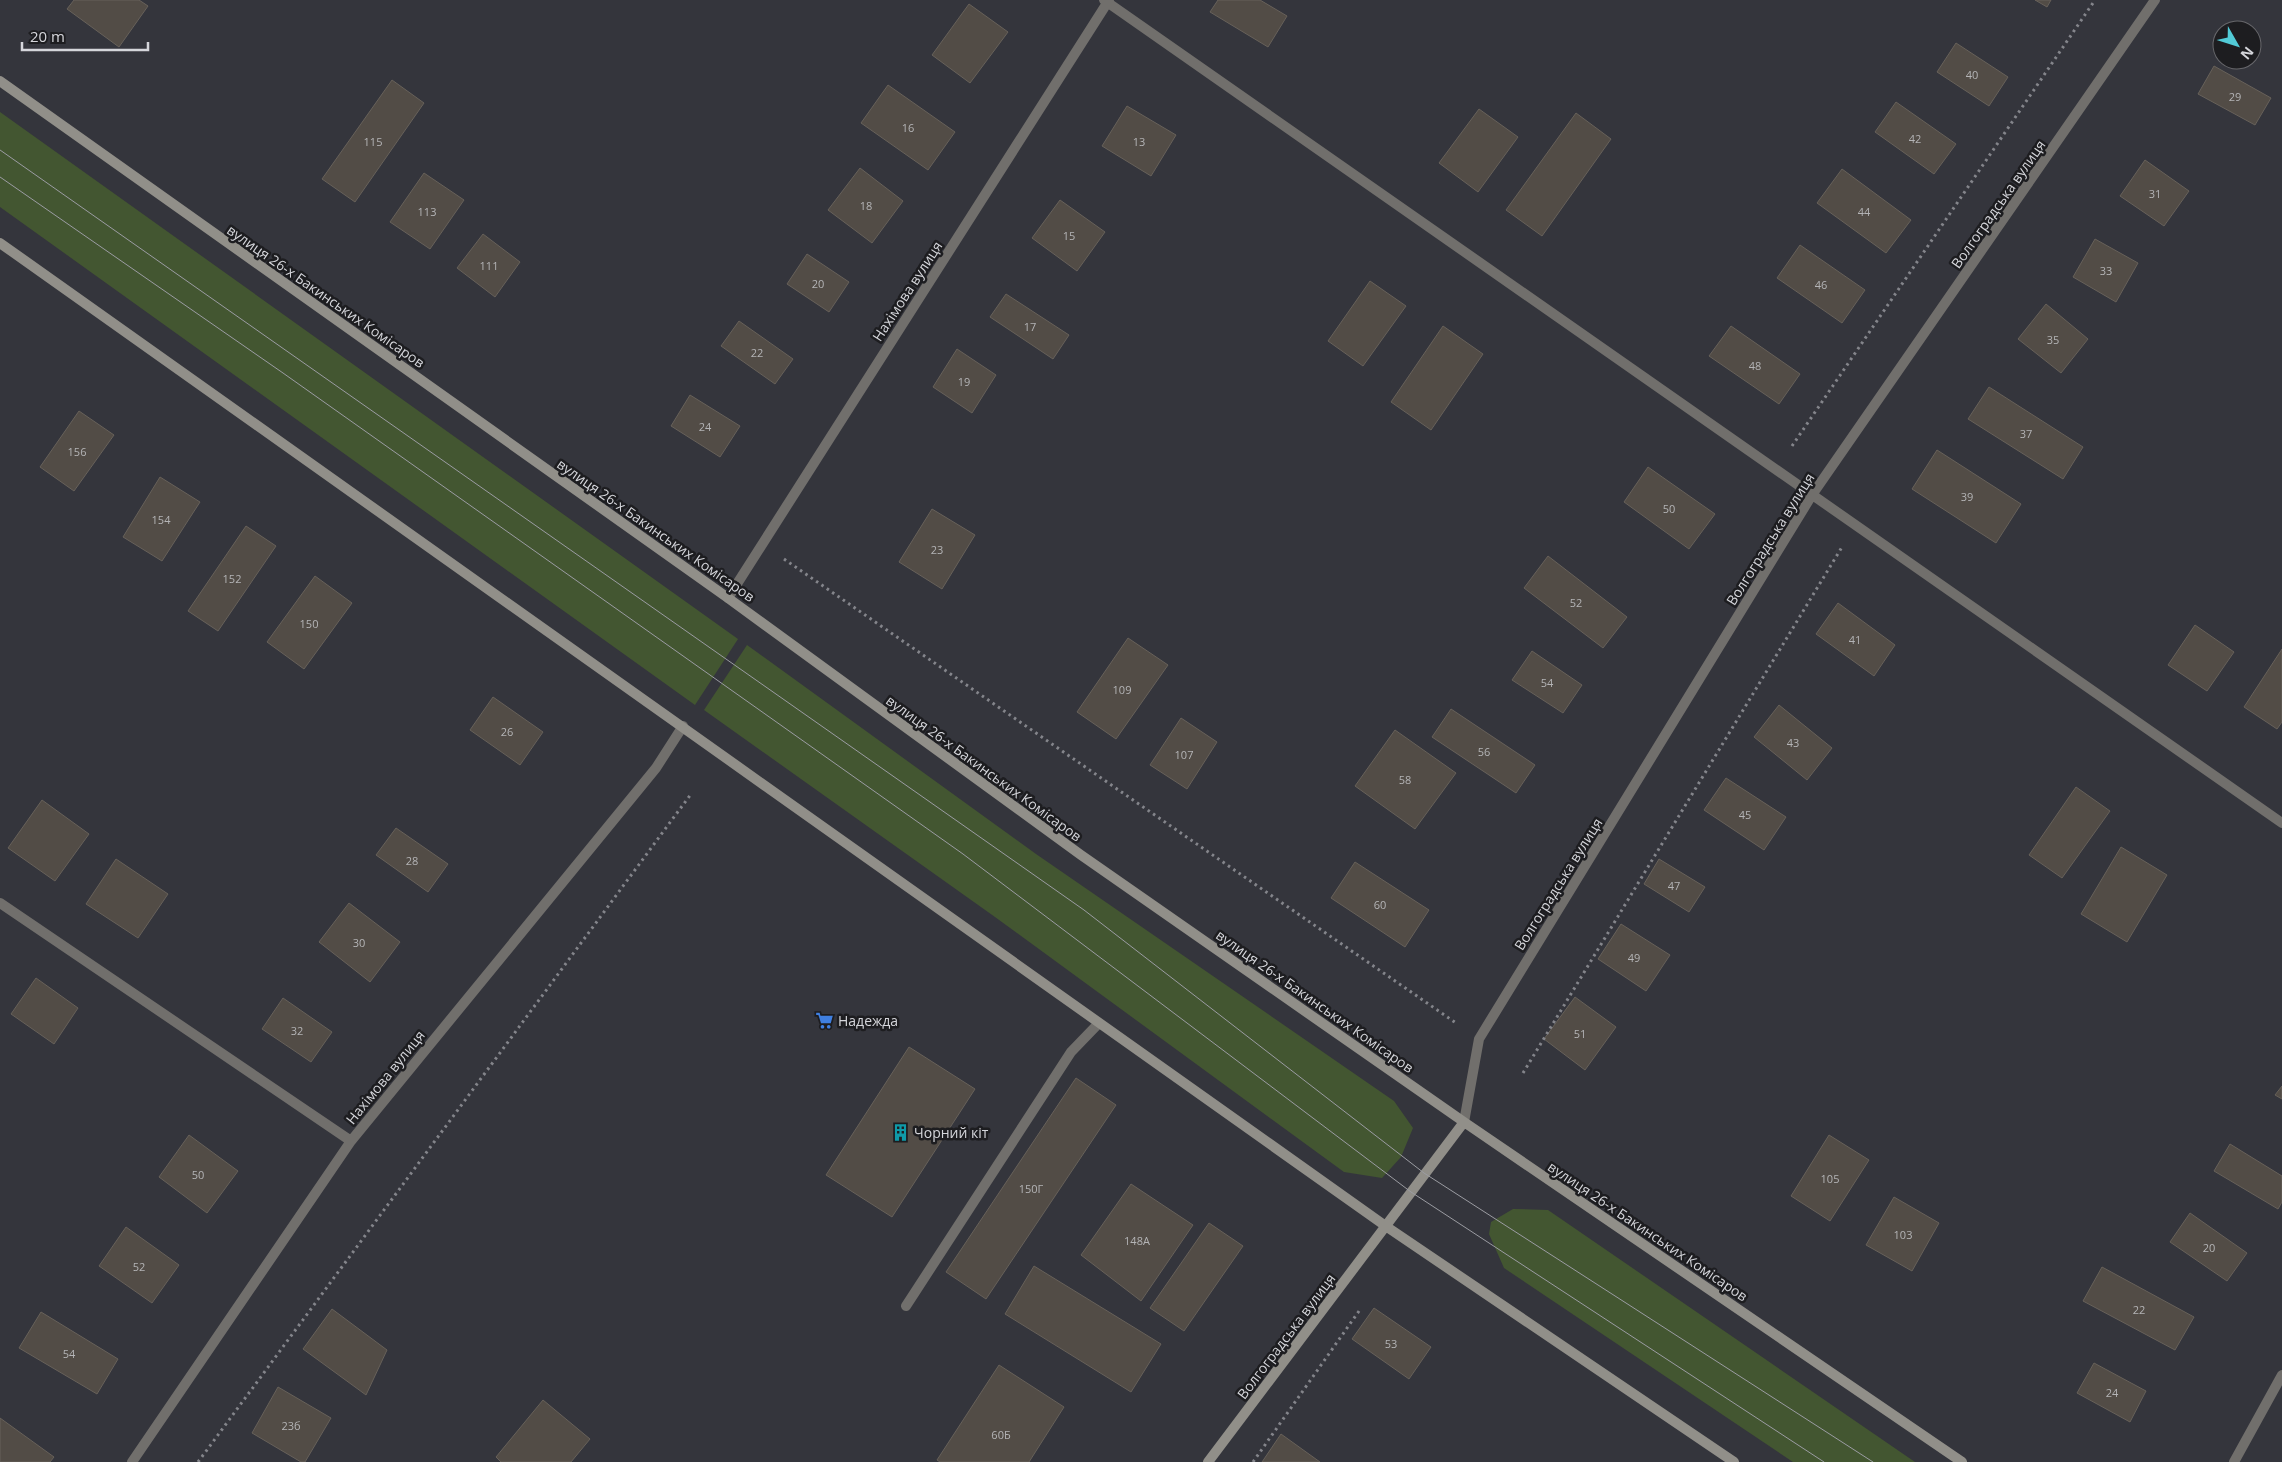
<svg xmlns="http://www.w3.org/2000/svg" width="2282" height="1462" font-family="'Open Sans',sans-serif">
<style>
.green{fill:#435631}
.building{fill:#524c46;stroke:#67615a}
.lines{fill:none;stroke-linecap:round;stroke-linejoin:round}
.path{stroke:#84858b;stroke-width:3;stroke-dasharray:2.5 4;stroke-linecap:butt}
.lane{stroke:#716f6c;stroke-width:10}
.street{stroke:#716f6c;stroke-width:10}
.secondary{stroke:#918f89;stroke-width:10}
.tram{stroke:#9b9ca2;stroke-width:1}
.labels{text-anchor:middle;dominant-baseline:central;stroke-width:5;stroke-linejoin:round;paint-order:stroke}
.number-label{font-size:11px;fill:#b4b4b6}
.street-label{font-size:14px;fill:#d5d6db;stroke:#1d1d20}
.poi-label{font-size:14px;fill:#d5d6db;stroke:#1d1d20;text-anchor:start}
</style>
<rect width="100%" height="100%" fill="#34353c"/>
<path class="green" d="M 0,112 L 738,639 L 695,705 L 0,207 Z
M 747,645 L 1036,854 L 1394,1101 L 1413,1128 L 1401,1157 L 1382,1178 L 1344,1172 L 995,917 L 704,710 Z
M 1513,1209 L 1548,1210 L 1915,1462 L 1793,1462 L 1504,1268 L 1489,1234 L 1491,1222 Z"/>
<path class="building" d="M 74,0 L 139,0 L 148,6 L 119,47 L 67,9 Z
M 1218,0 L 1260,0 L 1287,16 L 1268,47 L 1210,12 Z
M 2035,0 L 2051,0 L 2047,7 Z
M 969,4 L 1008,32 L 970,83 L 932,55 Z
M 1956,43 L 2008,77 L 1989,106 L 1937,72 Z
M 2214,66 L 2271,98 L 2255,125 L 2198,94 Z
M 392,80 L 424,103 L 355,202 L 322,179 Z
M 888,85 L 955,132 L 928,170 L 861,123 Z
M 1896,102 L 1956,144 L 1934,174 L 1875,132 Z
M 1127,106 L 1176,135 L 1151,176 L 1102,146 Z
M 1479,109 L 1518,137 L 1478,192 L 1439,163 Z
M 1576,113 L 1611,139 L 1542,236 L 1506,210 Z
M 2145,160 L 2189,191 L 2164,226 L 2120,196 Z
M 860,168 L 903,201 L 872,243 L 828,210 Z
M 1842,169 L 1911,220 L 1886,253 L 1817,203 Z
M 424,173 L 464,200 L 430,249 L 390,222 Z
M 1060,200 L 1105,232 L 1077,271 L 1032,238 Z
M 483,234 L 520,262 L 495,297 L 457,268 Z
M 2095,239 L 2138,263 L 2116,302 L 2073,277 Z
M 1800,245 L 1865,290 L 1842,323 L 1777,278 Z
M 807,254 L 849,282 L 829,312 L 787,284 Z
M 1370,281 L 1406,306 L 1363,366 L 1328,341 Z
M 1006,294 L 1069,335 L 1053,359 L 990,317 Z
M 2046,304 L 2088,339 L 2061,373 L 2018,339 Z
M 739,321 L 793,359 L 775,384 L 721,346 Z
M 1443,326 L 1483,354 L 1431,430 L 1391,402 Z
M 1731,326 L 1800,374 L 1779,404 L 1709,356 Z
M 957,349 L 996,375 L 972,413 L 933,387 Z
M 1989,387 L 2083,447 L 2063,479 L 1968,419 Z
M 690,395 L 740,426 L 720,457 L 671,426 Z
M 79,411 L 114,435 L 74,491 L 40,467 Z
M 1937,450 L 2021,504 L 1996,543 L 1912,489 Z
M 1648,467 L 1715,514 L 1689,549 L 1624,502 Z
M 160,477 L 200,502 L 162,561 L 123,537 Z
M 932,509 L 975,535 L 942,589 L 899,562 Z
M 246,526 L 276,546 L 218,631 L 188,611 Z
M 1548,556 L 1627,617 L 1603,648 L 1524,588 Z
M 315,576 L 352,603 L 304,669 L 267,642 Z
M 1838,603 L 1895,645 L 1874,676 L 1816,634 Z
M 2195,625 L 2234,652 L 2207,691 L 2168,665 Z
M 1128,638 L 1168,665 L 1116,739 L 1077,712 Z
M 2282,649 L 2282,722 L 2277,729 L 2244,707 Z
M 1532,651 L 1582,685 L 1563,713 L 1512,680 Z
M 493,697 L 543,732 L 520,765 L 470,730 Z
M 1779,705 L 1832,748 L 1807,780 L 1754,737 Z
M 1451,709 L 1535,765 L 1516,793 L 1432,737 Z
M 1181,718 L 1217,742 L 1187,789 L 1150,765 Z
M 1395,730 L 1456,773 L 1415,829 L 1355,786 Z
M 1726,778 L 1786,817 L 1764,850 L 1704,810 Z
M 2076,787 L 2110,811 L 2062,878 L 2029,855 Z
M 42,800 L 89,834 L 55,881 L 8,848 Z
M 396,828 L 448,864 L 428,892 L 376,855 Z
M 2121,847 L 2167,875 L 2127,942 L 2081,914 Z
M 116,859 L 168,894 L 138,938 L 86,904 Z
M 1659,859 L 1705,887 L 1689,912 L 1644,884 Z
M 1355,862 L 1429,910 L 1405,947 L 1331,898 Z
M 349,903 L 400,942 L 370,982 L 319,942 Z
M 1621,924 L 1670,955 L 1646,991 L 1598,959 Z
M 36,978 L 78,1008 L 54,1044 L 11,1014 Z
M 1575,997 L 1616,1027 L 1585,1070 L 1544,1039 Z
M 283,998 L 332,1032 L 311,1062 L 262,1029 Z
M 909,1047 L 975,1089 L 892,1217 L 826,1175 Z
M 1076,1078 L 1116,1105 L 986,1299 L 946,1272 Z
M 2282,1086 L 2282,1099 L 2275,1095 Z
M 189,1135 L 238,1171 L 207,1213 L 159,1177 Z
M 1829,1135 L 1869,1160 L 1830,1221 L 1791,1196 Z
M 2230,1144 L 2282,1176 L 2282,1202 L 2278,1209 L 2214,1171 Z
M 1131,1184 L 1193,1225 L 1141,1301 L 1081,1255 Z
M 1894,1197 L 1939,1223 L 1912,1271 L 1866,1245 Z
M 2190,1213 L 2247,1253 L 2227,1281 L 2170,1242 Z
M 1209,1223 L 1243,1246 L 1184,1331 L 1150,1308 Z
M 126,1227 L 179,1265 L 152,1303 L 99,1266 Z
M 1034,1266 L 1161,1344 L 1131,1392 L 1005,1314 Z
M 2102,1267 L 2194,1317 L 2175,1350 L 2083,1301 Z
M 1374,1308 L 1431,1347 L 1409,1379 L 1352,1339 Z
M 332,1309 L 387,1350 L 366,1395 L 303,1349 Z
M 41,1312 L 118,1359 L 97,1394 L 19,1348 Z
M 2094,1363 L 2146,1391 L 2130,1422 L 2077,1393 Z
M 999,1365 L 1064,1407 L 1029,1462 L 940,1462 L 937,1460 Z
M 278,1387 L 331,1418 L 305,1462 L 301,1462 L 252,1433 Z
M 543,1400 L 590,1439 L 571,1462 L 501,1462 L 496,1457 Z
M 0,1418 L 54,1457 L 50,1462 L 0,1462 Z
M 1281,1434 L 1320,1462 L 1262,1462 Z"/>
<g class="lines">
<path class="path" d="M 1792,446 L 2095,0
M 784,559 L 1456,1023
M 1523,1073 L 1842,547
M 198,1462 L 691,794
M 1253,1462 L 1359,1311"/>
<path class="lane" d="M 906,1306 L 1071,1052 L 1098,1024"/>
<path class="street" d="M 1104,0 L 2282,823
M 728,598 L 1109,0
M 0,903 L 351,1141
M 1464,1122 L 1479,1039 L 1812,495 L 2155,0
M 132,1462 L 351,1141 L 656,768 L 683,726
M 2234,1462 L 2282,1375"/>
<path class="secondary" d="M 0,81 L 728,598 L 1081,855 L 1464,1122 L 1962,1462
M 0,243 L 1387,1227 L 1734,1462
M 1208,1462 L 1464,1122"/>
<path class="tram" d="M 0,150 L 1084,910 L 1424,1173 L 1873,1462
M 0,177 L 283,373 L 963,854 L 1411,1192 L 1824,1462"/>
</g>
<defs>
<symbol id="supermarket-bare" viewBox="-9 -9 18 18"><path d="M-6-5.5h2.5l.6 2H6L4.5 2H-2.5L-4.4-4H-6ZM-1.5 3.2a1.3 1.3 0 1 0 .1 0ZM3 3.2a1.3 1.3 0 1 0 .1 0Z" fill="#3f7fe0" stroke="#1d1d20" stroke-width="2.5" paint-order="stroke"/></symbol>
<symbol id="building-bare" viewBox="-9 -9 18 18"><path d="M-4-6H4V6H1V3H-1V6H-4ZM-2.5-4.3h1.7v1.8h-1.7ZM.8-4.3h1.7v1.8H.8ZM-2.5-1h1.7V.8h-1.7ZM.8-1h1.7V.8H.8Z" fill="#0f9aa8" stroke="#1d1d20" stroke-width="2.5" paint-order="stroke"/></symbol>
</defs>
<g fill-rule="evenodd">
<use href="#supermarket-bare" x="812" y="1008" width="25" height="25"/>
<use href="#building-bare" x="888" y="1120" width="25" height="25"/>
</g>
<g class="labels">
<g class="number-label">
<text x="1972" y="74">40</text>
<text x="2235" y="96">29</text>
<text x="908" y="127">16</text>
<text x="1915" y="138">42</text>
<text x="373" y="141">115</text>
<text x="1139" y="141">13</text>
<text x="2155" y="193">31</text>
<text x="866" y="205">18</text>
<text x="427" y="211">113</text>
<text x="1864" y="211">44</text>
<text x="1069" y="235">15</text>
<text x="489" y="265">111</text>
<text x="2106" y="270">33</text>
<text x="818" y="283">20</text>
<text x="1821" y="284">46</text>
<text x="1030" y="326">17</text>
<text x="2053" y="339">35</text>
<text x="757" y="352">22</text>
<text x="1755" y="365">48</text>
<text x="964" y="381">19</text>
<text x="705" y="426">24</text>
<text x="2026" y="433">37</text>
<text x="77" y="451">156</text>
<text x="1967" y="496">39</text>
<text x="1669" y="508">50</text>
<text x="161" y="519">154</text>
<text x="937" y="549">23</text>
<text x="232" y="578">152</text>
<text x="1576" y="602">52</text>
<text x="309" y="623">150</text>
<text x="1855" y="639">41</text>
<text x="1547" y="682">54</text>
<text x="1122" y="689">109</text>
<text x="507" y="731">26</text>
<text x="1793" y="742">43</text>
<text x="1484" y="751">56</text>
<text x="1184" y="754">107</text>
<text x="1405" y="779">58</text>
<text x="1745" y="814">45</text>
<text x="412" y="860">28</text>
<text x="1674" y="885">47</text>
<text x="1380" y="904">60</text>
<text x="359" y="942">30</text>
<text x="1634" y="957">49</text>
<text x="297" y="1030">32</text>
<text x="1580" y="1033">51</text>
<text x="198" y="1174">50</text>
<text x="1830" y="1178">105</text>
<text x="1031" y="1188">150Г</text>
<text x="1903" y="1234">103</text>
<text x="1137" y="1240">148А</text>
<text x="2209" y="1247">20</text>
<text x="139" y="1266">52</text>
<text x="2139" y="1309">22</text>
<text x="1391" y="1343">53</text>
<text x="69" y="1353">54</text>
<text x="2112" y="1392">24</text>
<text x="291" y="1425">23б</text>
<text x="1001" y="1434">60Б</text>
</g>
<g class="street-label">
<text transform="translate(1998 204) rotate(-55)">Волгоградська вулиця</text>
<text transform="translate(907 291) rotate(-57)">Нахімова вулиця</text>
<text transform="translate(326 296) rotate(35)">вулиця 26-х Бакинських Комісаров</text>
<text transform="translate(656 530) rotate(35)">вулиця 26-х Бакинських Комісаров</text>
<text transform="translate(1770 539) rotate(-58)">Волгоградська вулиця</text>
<text transform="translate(984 768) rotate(36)">вулиця 26-х Бакинських Комісаров</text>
<text transform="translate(1558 884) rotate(-58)">Волгоградська вулиця</text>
<text transform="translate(1315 1001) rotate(35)">вулиця 26-х Бакинських Комісаров</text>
<text transform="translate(385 1077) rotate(-51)">Нахімова вулиця</text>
<text transform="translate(1648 1231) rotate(34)">вулиця 26-х Бакинських Комісаров</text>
<text transform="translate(1286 1336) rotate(-53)">Волгоградська вулиця</text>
</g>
<g class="poi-label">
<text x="838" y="1020">Надежда</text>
<text x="914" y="1132">Чорний кіт</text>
</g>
</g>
<g transform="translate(2237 45) rotate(129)"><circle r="24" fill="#1d1d20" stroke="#67676b"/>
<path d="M0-4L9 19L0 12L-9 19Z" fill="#52cbd7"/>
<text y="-8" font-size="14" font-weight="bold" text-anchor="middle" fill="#d5d6db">N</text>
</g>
<path d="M22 42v8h126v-8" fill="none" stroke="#d5d6db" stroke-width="2.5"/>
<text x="30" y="42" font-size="15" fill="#d5d6db" stroke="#1d1d20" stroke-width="4" paint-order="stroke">20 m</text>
</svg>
